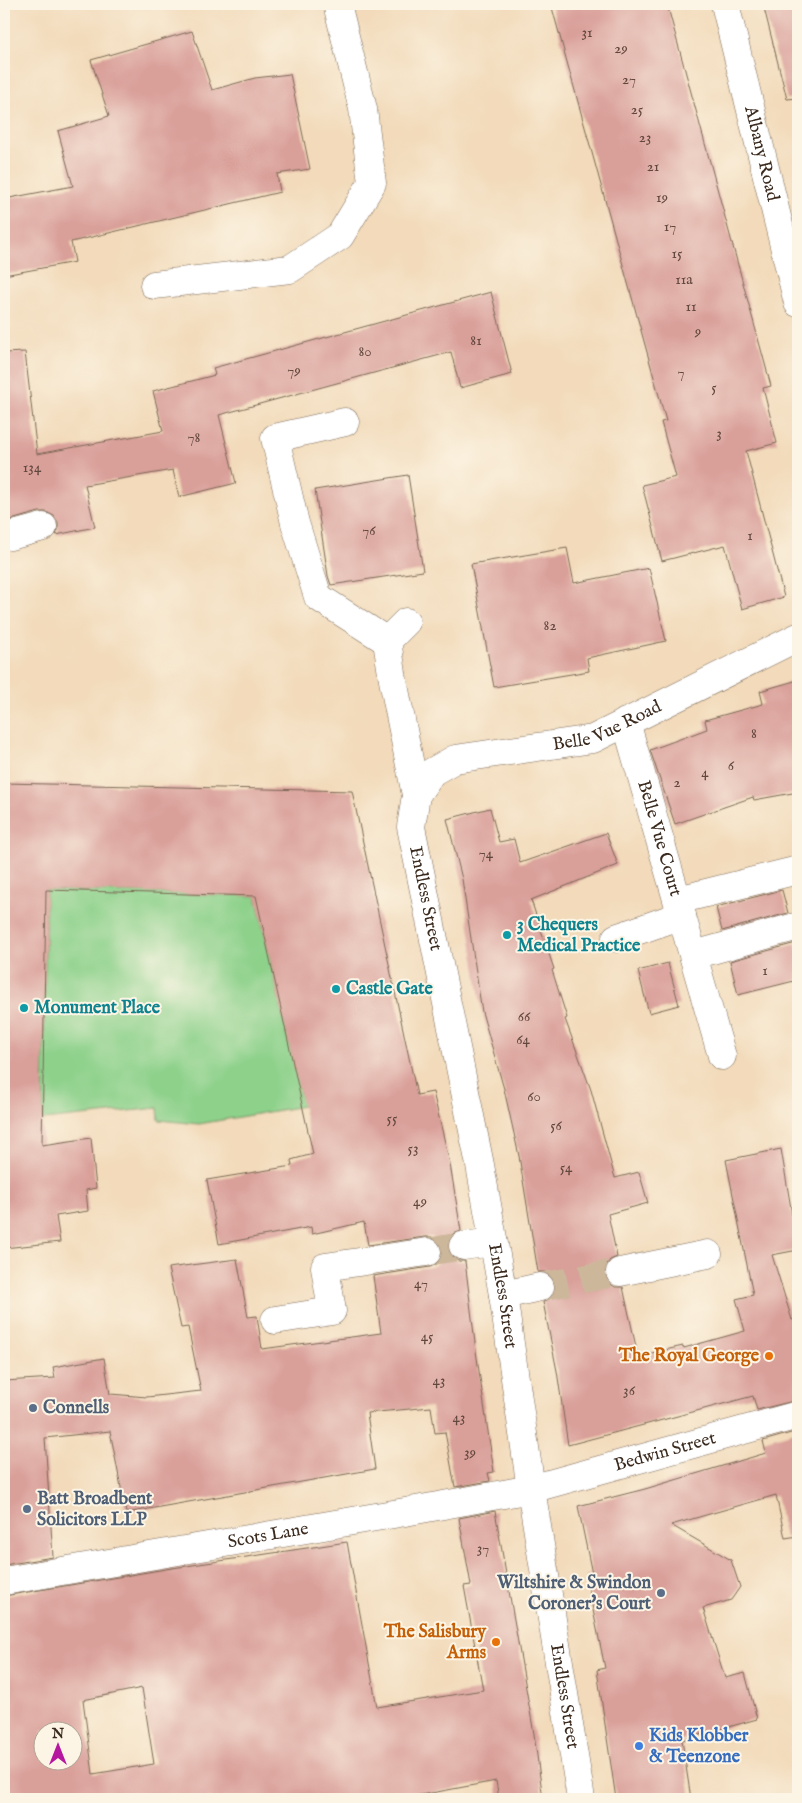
<svg xmlns="http://www.w3.org/2000/svg" width="802" height="1803" font-family="'IM FELL English',serif">
<style>
.green{fill:#8dd18b;stroke:#647e54}
.building{fill:#d99f99;fill-rule:evenodd}
.lines{fill:none;stroke-linecap:round;stroke-linejoin:round}
.minor-tunnel{stroke:#cdb79b;stroke-width:28;stroke-dasharray:28 14;stroke-linecap:butt}
.minor-casing{stroke:#7b6855;stroke-width:29}
.minor{stroke:#fff;stroke-width:28}
.culture-dot{fill:#0f9aa8;stroke:#fcf5e5;stroke-width:2}
.food-dot{fill:#e8710a;stroke:#fcf5e5;stroke-width:2}
.service-dot{fill:#5c6f8a;stroke:#fcf5e5;stroke-width:2}
.shop-dot{fill:#3f7fe0;stroke:#fcf5e5;stroke-width:2}
.labels{text-anchor:middle;dominant-baseline:central;stroke-width:4;stroke-linejoin:round;paint-order:stroke}
.number-label{font-size:15px;fill:#62473d}
.street-label{font-size:18px;fill:#3b2a1e;stroke:#fcf5e5}
.culture-label{font-size:18px;font-weight:bold;fill:#0d838f;stroke:#fcf5e5;text-anchor:start}
.food-label{font-size:18px;font-weight:bold;fill:#c56008;stroke:#fcf5e5;text-anchor:end}
.service-label{font-size:18px;font-weight:bold;fill:#4e5e75;stroke:#fcf5e5;text-anchor:start}
.shop-label{font-size:18px;font-weight:bold;fill:#366cbe;stroke:#fcf5e5;text-anchor:start}
</style>
<rect width="100%" height="100%" fill="#fcf5e5"/>
<filter id="ink" filterUnits="userSpaceOnUse"><feTurbulence type="fractalNoise" baseFrequency=".02" numOctaves="2"/><feDisplacementMap in="SourceGraphic" scale="10" xChannelSelector="R" yChannelSelector="G"/><feConvolveMatrix kernelMatrix="1 2 1 2 8 2 1 2 1" color-interpolation-filters="sRGB"/></filter>
<filter id="wash" filterUnits="userSpaceOnUse"><feTurbulence type="fractalNoise" baseFrequency=".0096" numOctaves="4" result="noise"/><feDisplacementMap in="SourceGraphic" scale="20" xChannelSelector="R" yChannelSelector="G"/><feGaussianBlur stdDeviation="1.12" result="paint"/><feColorMatrix in="noise" values="0 0 0 0 0 0 0 0 0 0 0 0 0 0 0 0 0 1.4 0 .05"/><feComposite in="paint" operator="in"/></filter>
<g filter="url(#wash)">
<rect width="100%" height="100%" fill="#f2daba"/>
<path class="green" d="M 46,890 L 256,896 L 303,1106 L 199,1124 L 159,1120 L 158,1108 L 43,1120 Z"/>
<g id="blocks">
<path class="building" d="M 551,4 L 667,4 L 771,386 L 763,388 L 777,443 L 746,451 L 784,597 L 742,609 L 725,545 L 662,561 L 642,485 L 676,477 L 661,422 L 666,421 Z
M 763,4 L 798,4 L 798,98 L 787,99 Z
M 192,31 L 212,90 L 255,78 L 290,74 L 310,169 L 277,174 L 280,192 L 71,242 L 75,262 L 4,275 L 4,199 L 73,186 L 58,131 L 109,116 L 91,60 Z
M 491,292 L 512,374 L 460,388 L 451,352 L 219,415 L 236,483 L 179,497 L 173,470 L 85,485 L 95,527 L 56,535 L 58,530 L 58,522 L 54,516 L 46,512 L 39,512 L 4,522 L 4,353 L 25,352 L 37,454 L 163,431 L 153,391 L 215,375 L 213,368 Z
M 408,475 L 423,571 L 331,585 L 328,576 L 315,490 Z
M 567,548 L 574,583 L 649,568 L 666,641 L 587,658 L 589,671 L 494,687 L 471,564 Z
M 798,680 L 798,792 L 754,800 L 753,797 L 675,824 L 650,750 L 707,729 L 705,720 L 763,704 L 760,691 Z
M 4,783 L 352,791 L 417,1095 L 433,1092 L 450,1164 L 461,1231 L 453,1234 L 448,1241 L 448,1248 L 451,1256 L 458,1261 L 465,1261 L 476,1351 L 494,1472 L 488,1473 L 490,1481 L 455,1487 L 445,1432 L 435,1433 L 431,1407 L 367,1413 L 375,1469 L 126,1513 L 110,1431 L 45,1438 L 53,1557 L 4,1565 L 4,1381 L 55,1378 L 53,1367 L 104,1358 L 110,1394 L 147,1397 L 201,1391 L 188,1327 L 181,1328 L 168,1268 L 237,1259 L 248,1317 L 257,1316 L 262,1349 L 381,1333 L 373,1276 L 430,1267 L 437,1264 L 441,1258 L 442,1250 L 439,1242 L 432,1237 L 425,1237 L 368,1245 L 364,1222 L 312,1234 L 311,1227 L 219,1244 L 207,1180 L 292,1166 L 291,1160 L 313,1154 L 256,896 L 46,890 L 42,1145 L 91,1138 L 96,1188 L 86,1190 L 88,1211 L 56,1216 L 60,1242 L 4,1248 Z
M 490,808 L 499,842 L 514,839 L 520,863 L 606,833 L 618,865 L 531,900 L 554,969 L 552,970 L 567,1018 L 565,1019 L 591,1090 L 615,1178 L 639,1172 L 648,1203 L 608,1214 L 617,1257 L 610,1260 L 605,1267 L 605,1276 L 609,1283 L 615,1287 L 623,1287 L 638,1356 L 683,1346 L 684,1348 L 745,1331 L 736,1299 L 753,1295 L 726,1160 L 781,1149 L 798,1250 L 772,1255 L 792,1320 L 798,1318 L 798,1400 L 757,1410 L 753,1396 L 568,1445 L 557,1371 L 543,1302 L 551,1298 L 555,1291 L 555,1284 L 551,1276 L 545,1272 L 538,1272 L 519,1156 L 504,1089 L 482,1012 L 462,879 L 447,819 Z
M 782,890 L 788,913 L 722,931 L 716,907 Z
M 796,943 L 798,953 L 798,980 L 738,995 L 730,961 Z
M 668,963 L 679,1005 L 649,1013 L 638,971 Z
M 798,1431 L 798,1536 L 785,1538 L 776,1495 L 671,1525 L 731,1560 L 740,1587 L 731,1600 L 703,1608 L 725,1678 L 745,1673 L 757,1719 L 682,1740 L 691,1799 L 616,1799 L 597,1670 L 605,1668 L 586,1576 L 592,1574 L 578,1506 L 645,1489 L 766,1453 L 763,1441 Z
M 495,1511 L 534,1734 L 543,1799 L 499,1799 L 496,1781 L 399,1799 L 4,1799 L 4,1596 L 166,1569 L 347,1542 L 377,1707 L 483,1690 L 464,1586 L 471,1585 L 459,1518 ZM 142,1688 L 154,1764 L 93,1774 L 83,1700 ZM 42,1730 L 72,1730 L 72,1760 L 42,1760 Z"/>
</g>
</g>
<g filter="url(#ink)">
<use href="#blocks" fill-opacity="0" stroke="#7b6855" stroke-width="1"/>
<g class="lines">
<path class="minor-tunnel" d="M 427,1252 L 463,1246
M 540,1287 L 620,1272"/>
<defs>
<g id="minor">
<path id="s1" d="M 725,4 L 798,303"/>
<path d="M 154,285 L 290,269 L 340,236 L 372,183 L 363,109 L 337,4"/>
<path d="M 345,422 L 275,438 L 295,523 L 318,597 L 387,641"/>
<path d="M 10,536 L 43,527"/>
<path id="s2" d="M 406,622 L 387,641 L 393,680 L 416,795 L 411,827 L 480,1165 L 503,1295 L 531,1489 L 581,1799"/>
<path id="s3" d="M 626,722 L 722,1056"/>
<path id="s4" d="M 416,795 L 432,772 L 455,759 L 593,739 L 798,637"/>
<path d="M 678,900 L 798,870"/>
<path d="M 616,938 L 682,915"/>
<path d="M 694,955 L 795,927"/>
<path d="M 463,1246 L 493,1242"/>
<path d="M 620,1272 L 708,1254"/>
<path d="M 503,1295 L 540,1287"/>
<path d="M 275,1320 L 332,1311 L 325,1267 L 427,1252"/>
<path id="s5" d="M 4,1581 L 405,1512 L 531,1489 L 798,1415"/>
</g>
</defs>
<use href="#minor" class="minor-casing"/>
<use href="#minor" class="minor"/>
</g>
</g>
<g class="culture-dot">
<circle cx="507" cy="935" r="5"/>
<circle cx="336" cy="989" r="5"/>
<circle cx="24" cy="1008" r="5"/>
</g>
<g class="food-dot">
<circle cx="769" cy="1356" r="5"/>
<circle cx="496" cy="1642" r="5"/>
</g>
<g class="service-dot">
<circle cx="33" cy="1408" r="5"/>
<circle cx="27" cy="1509" r="5"/>
<circle cx="661" cy="1593" r="5"/>
</g>
<circle class="shop-dot" cx="639" cy="1746" r="5"/>
<g class="labels">
<g class="number-label">
<text x="587" y="32">31</text>
<text x="621" y="48">29</text>
<text x="629" y="79">27</text>
<text x="637" y="109">25</text>
<text x="645" y="137">23</text>
<text x="653" y="166">21</text>
<text x="662" y="197">19</text>
<text x="670" y="226">17</text>
<text x="677" y="253">15</text>
<text x="684" y="279">11a</text>
<text x="691" y="306">11</text>
<text x="698" y="331">9</text>
<text x="476" y="340">81</text>
<text x="365" y="351">80</text>
<text x="294" y="370">79</text>
<text x="681" y="372">7</text>
<text x="714" y="387">5</text>
<text x="719" y="433">3</text>
<text x="194" y="437">78</text>
<text x="32" y="467">134</text>
<text x="369" y="530">76</text>
<text x="750" y="535">1</text>
<text x="550" y="625">82</text>
<text x="754" y="733">8</text>
<text x="731" y="765">6</text>
<text x="705" y="772">4</text>
<text x="677" y="782">2</text>
<text x="486" y="853">74</text>
<text x="765" y="970">1</text>
<text x="524" y="1016">66</text>
<text x="523" y="1039">64</text>
<text x="534" y="1096">60</text>
<text x="392" y="1118">55</text>
<text x="556" y="1125">56</text>
<text x="413" y="1148">53</text>
<text x="566" y="1167">54</text>
<text x="420" y="1201">49</text>
<text x="421" y="1283">47</text>
<text x="427" y="1336">45</text>
<text x="439" y="1380">43</text>
<text x="629" y="1390">36</text>
<text x="459" y="1417">43</text>
<text x="470" y="1452">39</text>
<text x="483" y="1548">37</text>
</g>
<g class="street-label">
<text stroke="none"><textPath href="#s1" startOffset="154">Albany Road</textPath></text>
<text stroke="none"><textPath href="#s4" startOffset="211">Belle Vue Road</textPath></text>
<text stroke="none"><textPath href="#s3" startOffset="121">Belle Vue Court</textPath></text>
<text stroke="none"><textPath href="#s2" startOffset="289">Endless Street</textPath></text>
<text stroke="none"><textPath href="#s2" startOffset="694">Endless Street</textPath></text>
<text stroke="none"><textPath href="#s5" startOffset="674">Bedwin Street</textPath></text>
<text stroke="none"><textPath href="#s5" startOffset="268">Scots Lane</textPath></text>
<text stroke="none"><textPath href="#s2" startOffset="1099">Endless Street</textPath></text>
</g>
<g class="culture-label">
<text x="517" y="925">3 Chequers<tspan x="517" dy="21">Medical Practice</tspan></text>
<text x="346" y="989">Castle Gate</text>
<text x="34" y="1008">Monument Place</text>
</g>
<g class="food-label">
<text x="759" y="1356">The Royal George</text>
<text x="486" y="1632">The Salisbury<tspan x="486" dy="21">Arms</tspan></text>
</g>
<g class="service-label">
<text x="43" y="1408">Connells</text>
<text x="37" y="1499">Batt Broadbent<tspan x="37" dy="21">Solicitors LLP</tspan></text>
<text x="651" y="1583" text-anchor="end">Wiltshire &amp; Swindon<tspan x="651" dy="21">Coroner's Court</tspan></text>
</g>
<g class="shop-label">
<text x="649" y="1736">Kids Klobber<tspan x="649" dy="21">&amp; Teenzone</tspan></text>
</g>
</g>
<rect width="802" height="1803" fill="none" stroke="#fcf5e5" stroke-width="20"/>
<g transform="translate(58 1746)"><circle r="24" fill="#fcf5e5" stroke="#afa495"/>
<path d="M0-4L9 19L0 12L-9 19Z" fill="#b5179e"/>
<text y="-8" font-size="14" font-weight="bold" text-anchor="middle" fill="#3b2a1e">N</text>
</g>
</svg>
